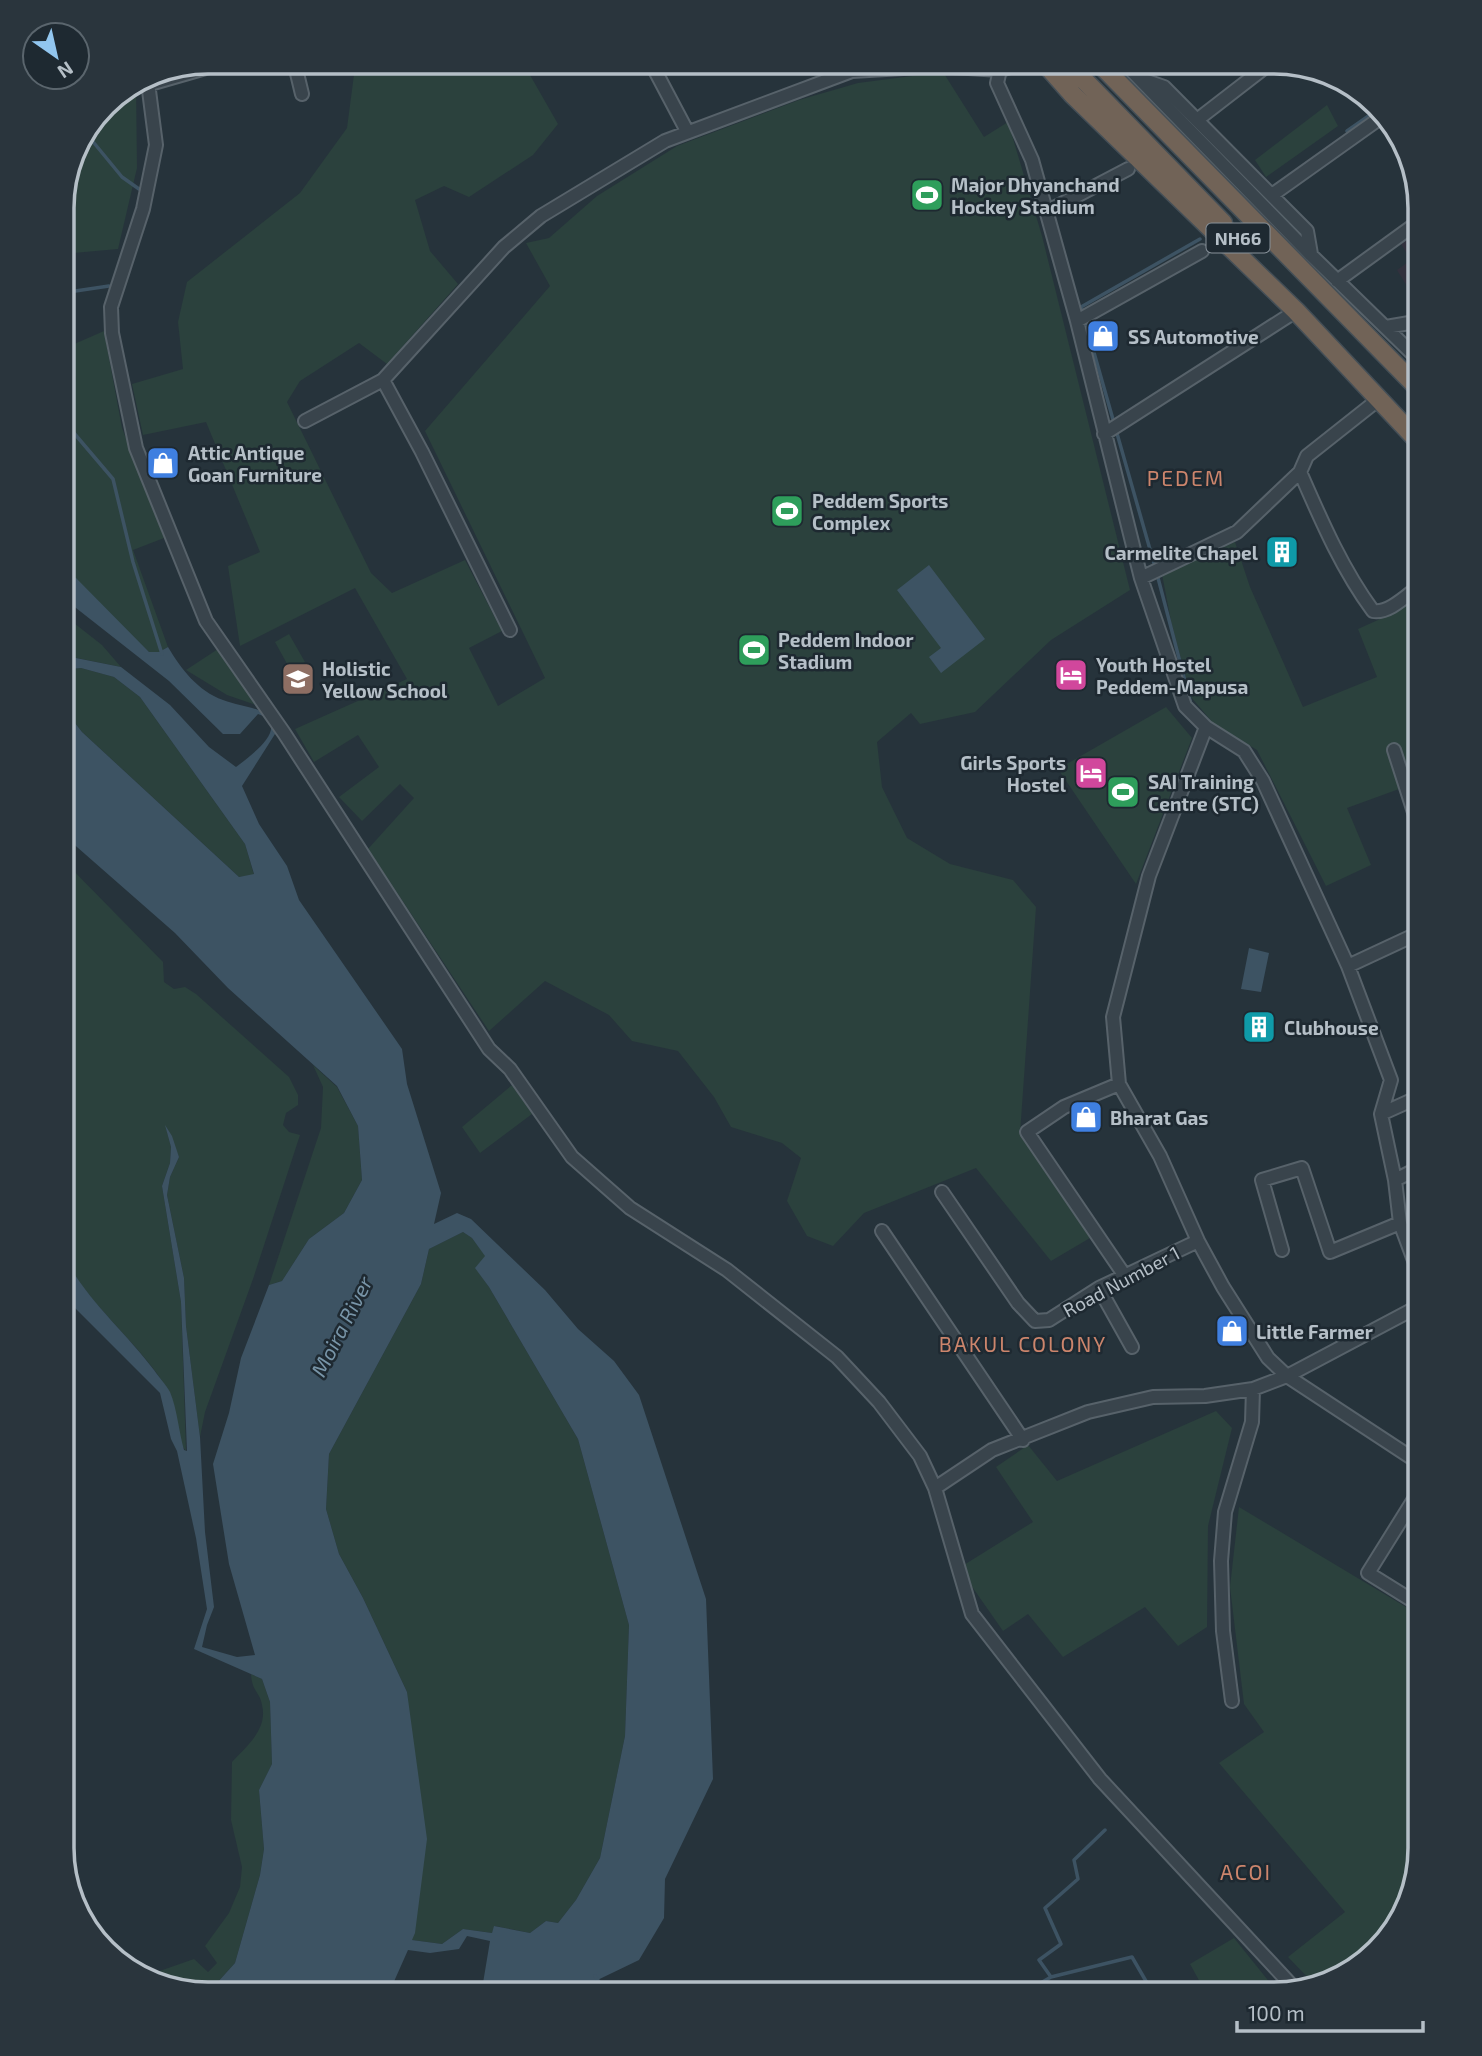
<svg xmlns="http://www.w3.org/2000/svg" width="1482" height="2056" font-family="'Exo 2',sans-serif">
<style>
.medical{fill:#31313d}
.green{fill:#2b413d}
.water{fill:#3d5363;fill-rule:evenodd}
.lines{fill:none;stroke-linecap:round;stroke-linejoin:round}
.stream{stroke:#3d5363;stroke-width:3.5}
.minor-casing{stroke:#57626a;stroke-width:16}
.highway-casing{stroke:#444f57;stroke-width:21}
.minor{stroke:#39444c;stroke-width:12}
.highway{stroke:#716357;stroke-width:18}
.labels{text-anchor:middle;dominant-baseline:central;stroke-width:5;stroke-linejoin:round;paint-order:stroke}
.shield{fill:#1e2931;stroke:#88929a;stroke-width:2}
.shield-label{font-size:18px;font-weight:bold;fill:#b5bfc7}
.poi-label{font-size:19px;font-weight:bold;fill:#b5bfc7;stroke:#1e2931;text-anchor:start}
.street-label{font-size:19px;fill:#b5bfc7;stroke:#1e2931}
.neighbourhood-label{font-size:21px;letter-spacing:2px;fill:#cc856c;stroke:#1e2931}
.water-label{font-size:21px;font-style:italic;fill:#7895a8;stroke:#1e2931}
.rim{fill:none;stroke:#b5bfc7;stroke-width:3.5}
</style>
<rect width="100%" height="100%" fill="#26333b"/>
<path class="medical" d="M 1421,231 L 1421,307 L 1420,307 L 1397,270 L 1411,260 L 1401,244 Z"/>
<path class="green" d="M 353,61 L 522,61 L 558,124 L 533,155 L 469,197 L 444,186 L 415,200 L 430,251 L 458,284 L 387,364 L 359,343 L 300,381 L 287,402 L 371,573 L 392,593 L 465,560 L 502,631 L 469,648 L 498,706 L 545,678 L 425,431 L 550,286 L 526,243 L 549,238 L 597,196 L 677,146 L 799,100 L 858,83 L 943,72 L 984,137 L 1008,122 L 1042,236 L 1130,590 L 1051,640 L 975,712 L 920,724 L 911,713 L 877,742 L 882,787 L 907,838 L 950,864 L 1013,880 L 1036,907 L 1020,1134 L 1090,1238 L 1051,1261 L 976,1168 L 864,1213 L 833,1246 L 807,1236 L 787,1201 L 801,1158 L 782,1143 L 731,1127 L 714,1097 L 678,1051 L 632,1041 L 609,1015 L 545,981 L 489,1031 L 368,849 L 414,798 L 400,784 L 362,821 L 339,797 L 379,767 L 358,735 L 314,762 L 295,729 L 407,679 L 355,588 L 240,646 L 228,566 L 260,552 L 206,422 L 143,435 L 132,384 L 183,369 L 178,322 L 187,282 L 300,193 L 347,128 L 355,67 Z
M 136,85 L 137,168 L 118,249 L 62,254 L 62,197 L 76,143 L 111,98 L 128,87 Z
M 1327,105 L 1338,126 L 1266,177 L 1255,160 Z
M 62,331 L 76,382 L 72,345 L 104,331 L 122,428 L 164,538 L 133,550 L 168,647 L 159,652 L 149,652 L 62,573 Z
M 1235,542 L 1250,587 L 1303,707 L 1377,677 L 1358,629 L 1378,620 L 1421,588 L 1421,709 L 1417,710 L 1421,721 L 1421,816 L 1410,785 L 1347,808 L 1371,865 L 1326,886 L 1257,750 L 1213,723 L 1191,697 L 1171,621 L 1162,574 Z
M 65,616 L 102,645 L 121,667 L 62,655 L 62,618 Z
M 289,634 L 305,662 L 291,671 L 275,642 Z
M 218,649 L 256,705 L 227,695 L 186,670 Z
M 81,668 L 114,677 L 140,697 L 245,844 L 254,875 L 239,877 L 82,732 L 61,705 L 61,670 Z
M 1166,707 L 1192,738 L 1136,884 L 1058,769 Z
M 61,858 L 163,962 L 164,982 L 174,989 L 185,987 L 196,994 L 289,1077 L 298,1095 L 298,1105 L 286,1113 L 283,1125 L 289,1132 L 300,1135 L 253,1279 L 205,1412 L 200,1437 L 186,1326 L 184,1278 L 167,1195 L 170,1177 L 179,1157 L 166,1128 L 171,1147 L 170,1163 L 162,1186 L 181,1302 L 186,1451 C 173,1436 179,1408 168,1390 C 138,1340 85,1304 61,1250 Z
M 313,1065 L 337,1087 L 358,1126 L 362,1180 L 344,1213 L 309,1239 L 282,1281 L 269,1285 L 321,1128 L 323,1087 Z
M 512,1085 L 532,1114 L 480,1153 L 462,1127 Z
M 463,1232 L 472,1238 L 486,1256 L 476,1268 L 489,1287 L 578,1439 L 629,1625 L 625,1736 L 600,1858 L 576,1900 L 558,1923 L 546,1921 L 530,1933 L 495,1926 L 492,1933 L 463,1929 L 442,1944 L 412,1940 L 407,1692 L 363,1598 L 339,1554 L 326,1509 L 329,1454 L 421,1284 L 429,1249 Z
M 1216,1411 L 1232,1428 L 1208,1526 L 1207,1627 L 1178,1646 L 1145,1607 L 1063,1657 L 1028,1614 L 1003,1631 L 959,1568 L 1033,1522 L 996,1467 L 1028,1445 L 1057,1481 Z
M 1239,1507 L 1421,1616 L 1421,1849 L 1401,1922 L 1348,1975 L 1314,1984 L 1288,1957 L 1345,1912 L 1219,1763 L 1264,1732 L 1244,1704 L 1230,1587 Z
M 251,1674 L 262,1679 L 270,1702 L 272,1764 L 259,1790 L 264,1849 L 260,1875 L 235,1963 L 207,1994 L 198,1994 L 134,1975 L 127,1968 L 151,1974 L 194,1959 L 208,1972 L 217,1963 L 205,1946 L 229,1913 L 240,1887 L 242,1867 L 231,1820 L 232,1762 C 247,1746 268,1729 262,1705 C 260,1692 252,1692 251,1674 Z
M 1234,1938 L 1279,1994 L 1207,1995 L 1190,1964 Z"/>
<path class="water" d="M 929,565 L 985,639 L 941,673 L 929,657 L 941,648 L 897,590 Z
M 62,573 L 76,578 L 149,652 L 159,652 L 168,647 C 181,669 198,691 223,700 C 243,708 263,705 276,725 L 275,734 L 242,786 L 259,824 L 287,866 L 299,900 L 402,1049 L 407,1084 L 441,1193 L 434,1224 L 457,1213 L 471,1219 L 545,1290 L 578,1329 L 614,1361 L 639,1395 L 706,1599 L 713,1779 L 665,1879 L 664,1918 L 639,1960 L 583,1987 L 574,1995 L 485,1995 L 483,1983 L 490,1941 L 467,1936 L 459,1949 L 430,1953 L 408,1950 L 388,1995 L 207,1994 L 235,1963 L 260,1875 L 264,1849 L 259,1790 L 272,1764 L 270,1702 L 262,1679 L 194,1649 L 207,1609 L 196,1538 L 177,1451 L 171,1439 L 160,1393 L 64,1297 L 61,1297 L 61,1250 C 82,1296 124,1330 154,1370 C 159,1377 166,1385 170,1392 C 177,1408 179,1433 184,1450 L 187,1451 L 181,1302 L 162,1186 L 170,1163 L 171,1147 L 165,1125 L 172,1136 L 179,1157 L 170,1177 L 167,1195 L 184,1278 L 186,1326 L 200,1437 L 205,1532 L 214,1607 L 207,1625 L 202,1647 L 237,1657 L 255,1655 L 229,1564 L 213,1464 L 229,1413 L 241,1358 L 269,1285 L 282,1281 L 309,1239 L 344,1213 L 362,1180 L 358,1126 L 337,1086 L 228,988 L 175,933 L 61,833 L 61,705 L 82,732 L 239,877 L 254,874 L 245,844 L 140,697 L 114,677 L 81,668 L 61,670 L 61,655 L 121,667 L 170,705 L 209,747 L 236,767 C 249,757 293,726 258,714 L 240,734 L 223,734 L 169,681 L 62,597 ZM 463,1232 L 472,1238 L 485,1256 L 475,1268 L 489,1287 L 578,1439 L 629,1625 L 625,1736 L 600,1858 L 576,1900 L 558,1923 L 546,1921 L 530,1933 L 494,1926 L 492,1933 L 463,1929 L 442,1944 L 412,1940 L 415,1933 L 427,1839 L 407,1692 L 363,1598 L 339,1554 L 326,1509 L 329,1454 L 421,1284 L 429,1249 Z
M 1249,948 L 1269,953 L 1261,992 L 1241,989 Z"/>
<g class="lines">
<path class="stream" d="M 1347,131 L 1377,110
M 85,132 L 122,177 L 139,189
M 62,293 L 109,286
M 1083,314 L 1081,307 L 1200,239
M 1085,321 L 1155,567
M 62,419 L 113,479 L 133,562 L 162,654
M 1157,574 L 1191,704
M 595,1976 L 608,1995
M 1051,1977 L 1132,1957 L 1154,1995
M 1020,1995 L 1051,1977 L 1039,1960 L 1061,1944 L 1045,1908 L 1078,1879 L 1074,1860 L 1105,1830"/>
<defs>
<path id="minor" d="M 294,61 L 302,94
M 650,61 L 687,131
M 843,61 L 852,71 L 937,66 L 1000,70
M 1031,61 L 1000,70 L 997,83 L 1032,160 L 1077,321 L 1141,578 L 1185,706 L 1206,727 L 1149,876 L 1113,1017 L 1119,1084 L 1160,1156 L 1198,1241 L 1223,1287 L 1268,1358 L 1287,1376 L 1421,1464
M 1122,61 L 1311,255 L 1421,362
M 147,75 L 156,145 L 143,209 L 111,307 L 112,333 L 136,448 L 206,621 L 284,733 L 489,1049 L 510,1069 L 572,1157 L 630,1208 L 727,1270 L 837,1357 L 879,1402 L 920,1456 L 935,1488 L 972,1614 L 1100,1779 L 1295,1989
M 1141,79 L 1164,87 L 1307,231 L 1311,254
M 150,84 L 230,61
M 1197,120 L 1272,62
M 1272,195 L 1383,116
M 1046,212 L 1128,169
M 1337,281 L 1421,220
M 1077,321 L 1202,251
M 1386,327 L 1421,321
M 383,380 L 422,452 L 510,630
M 305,421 L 383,380 L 504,247 L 541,216 L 665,141 L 852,71
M 1104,434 L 1296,311
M 1300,472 C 1321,520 1342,569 1373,611 C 1389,614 1408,594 1421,585
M 1141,578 L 1237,532 L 1300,472 L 1307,456 L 1379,399
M 1206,727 L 1244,751 L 1263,781 L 1348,966 L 1391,1080 L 1381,1114 L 1395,1180 L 1400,1223 L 1421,1279
M 1394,750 L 1421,834
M 1348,966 L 1421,932
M 1119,1084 L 1064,1107 L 1027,1132 L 1125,1276
M 1381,1114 L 1421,1096
M 1395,1180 L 1421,1167
M 942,1192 L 1018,1303 L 1035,1321 L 1049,1320 L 1099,1288 L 1198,1241
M 882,1231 L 1023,1440
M 1282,1250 L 1262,1180 L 1302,1168 L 1330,1252 L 1400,1223
M 1099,1288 L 1132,1347
M 935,1488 L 992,1450 L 1088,1412 L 1153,1397 L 1205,1396 L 1253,1389 L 1287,1376 L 1421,1305
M 1421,1606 L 1368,1573 L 1421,1488
M 1232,1701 L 1223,1631 L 1221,1561 L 1225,1512 L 1252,1422 L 1253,1389"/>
<path id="highway" d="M 1043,61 L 1073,95 L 1296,311 L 1421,444
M 1097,61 L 1421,391
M 1050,62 L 1084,80 L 1223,223"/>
</defs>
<use href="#minor" class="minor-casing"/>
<use href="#highway" class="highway-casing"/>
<use href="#minor" class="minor"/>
<use href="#highway" class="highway"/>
</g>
<defs>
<symbol id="stadium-square" viewBox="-11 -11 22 22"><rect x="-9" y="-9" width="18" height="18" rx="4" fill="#2e9e5b" stroke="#1e2931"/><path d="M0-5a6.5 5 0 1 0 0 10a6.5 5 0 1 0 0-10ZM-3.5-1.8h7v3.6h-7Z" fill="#fff"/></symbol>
<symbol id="shop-square" viewBox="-11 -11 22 22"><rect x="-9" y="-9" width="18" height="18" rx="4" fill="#3f7fe0" stroke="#1e2931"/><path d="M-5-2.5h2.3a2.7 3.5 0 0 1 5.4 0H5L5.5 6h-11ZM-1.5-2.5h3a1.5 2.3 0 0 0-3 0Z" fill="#fff"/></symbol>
<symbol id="building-square" viewBox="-11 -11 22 22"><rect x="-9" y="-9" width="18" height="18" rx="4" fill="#0f9aa8" stroke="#1e2931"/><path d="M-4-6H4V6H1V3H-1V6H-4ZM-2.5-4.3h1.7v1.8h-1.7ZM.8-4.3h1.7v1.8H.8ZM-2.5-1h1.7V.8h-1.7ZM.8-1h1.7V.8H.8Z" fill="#fff"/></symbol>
<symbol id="hotel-square" viewBox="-11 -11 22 22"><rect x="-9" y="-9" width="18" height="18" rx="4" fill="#d1479c" stroke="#1e2931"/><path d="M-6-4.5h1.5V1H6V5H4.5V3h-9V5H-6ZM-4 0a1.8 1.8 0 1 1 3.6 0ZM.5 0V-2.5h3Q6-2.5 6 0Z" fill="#fff"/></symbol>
<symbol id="school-square" viewBox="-11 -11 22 22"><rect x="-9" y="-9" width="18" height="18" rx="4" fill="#8d6e63" stroke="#1e2931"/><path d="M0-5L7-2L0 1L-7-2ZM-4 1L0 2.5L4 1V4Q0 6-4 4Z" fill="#fff"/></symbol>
</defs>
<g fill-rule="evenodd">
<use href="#stadium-square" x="908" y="176" width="38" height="38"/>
<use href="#shop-square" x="1084" y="317" width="38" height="38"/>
<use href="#shop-square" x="144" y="444" width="38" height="38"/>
<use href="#stadium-square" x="768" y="492" width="38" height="38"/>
<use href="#building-square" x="1263" y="533" width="38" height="38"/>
<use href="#stadium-square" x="735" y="631" width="38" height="38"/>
<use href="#hotel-square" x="1052" y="656" width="38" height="38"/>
<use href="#school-square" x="279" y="660" width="38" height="38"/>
<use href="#hotel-square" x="1072" y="754" width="38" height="38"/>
<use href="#stadium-square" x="1104" y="773" width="38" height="38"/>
<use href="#building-square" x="1240" y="1008" width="38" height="38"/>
<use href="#shop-square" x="1067" y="1098" width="38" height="38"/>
<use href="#shop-square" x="1213" y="1312" width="38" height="38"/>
</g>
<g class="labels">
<rect class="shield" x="1206.5" y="223.5" width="63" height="29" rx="5"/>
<g class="shield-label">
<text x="1238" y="238">NH66</text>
</g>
<g class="poi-label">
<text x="951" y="184">Major Dhyanchand<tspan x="951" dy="22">Hockey Stadium</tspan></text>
<text x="1128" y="336">SS Automotive</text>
<text x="188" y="452">Attic Antique<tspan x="188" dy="22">Goan Furniture</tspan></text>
<text x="812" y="500">Peddem Sports<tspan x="812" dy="22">Complex</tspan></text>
<text x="1258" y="552" text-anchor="end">Carmelite Chapel</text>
<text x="778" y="639">Peddem Indoor<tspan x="778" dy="22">Stadium</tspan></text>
<text x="1096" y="664">Youth Hostel<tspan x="1096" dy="22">Peddem-Mapusa</tspan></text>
<text x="322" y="668">Holistic<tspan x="322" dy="22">Yellow School</tspan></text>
<text x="1066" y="762" text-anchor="end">Girls Sports<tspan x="1066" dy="22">Hostel</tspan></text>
<text x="1148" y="781">SAI Training<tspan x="1148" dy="22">Centre (STC)</tspan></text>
<text x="1284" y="1027">Clubhouse</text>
<text x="1110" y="1117">Bharat Gas</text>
<text x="1256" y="1331">Little Farmer</text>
</g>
<g class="street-label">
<text transform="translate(1121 1281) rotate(-28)">Road Number 1</text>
</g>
<g class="neighbourhood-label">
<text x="1186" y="477">PEDEM</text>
<text x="1023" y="1343">BAKUL COLONY</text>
<text x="1246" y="1871">ACOI</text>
</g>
<g class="water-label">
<text transform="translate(341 1326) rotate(-63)">Moira River</text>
</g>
</g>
<path d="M0 0H1482V2056H0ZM208 74H1274A134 134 0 0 1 1408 208V1848A134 134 0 0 1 1274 1982H208A134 134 0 0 1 74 1848V208A134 134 0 0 1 208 74Z" fill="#2a353d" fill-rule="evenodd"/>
<path class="rim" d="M208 74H1274A134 134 0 0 1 1408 208V1848A134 134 0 0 1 1274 1982H208A134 134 0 0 1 74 1848V208A134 134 0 0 1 208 74Z"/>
<g transform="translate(56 56) rotate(146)"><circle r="33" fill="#1e2931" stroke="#5a656d" stroke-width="2"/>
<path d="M0-5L12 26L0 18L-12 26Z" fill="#92c6ef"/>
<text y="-10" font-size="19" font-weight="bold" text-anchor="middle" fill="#b5bfc7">N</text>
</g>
<path d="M1237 2021v10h186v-10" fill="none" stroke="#b5bfc7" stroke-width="3.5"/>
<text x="1248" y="2021" font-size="21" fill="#b5bfc7" stroke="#1e2931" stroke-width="5" paint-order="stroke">100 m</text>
</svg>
